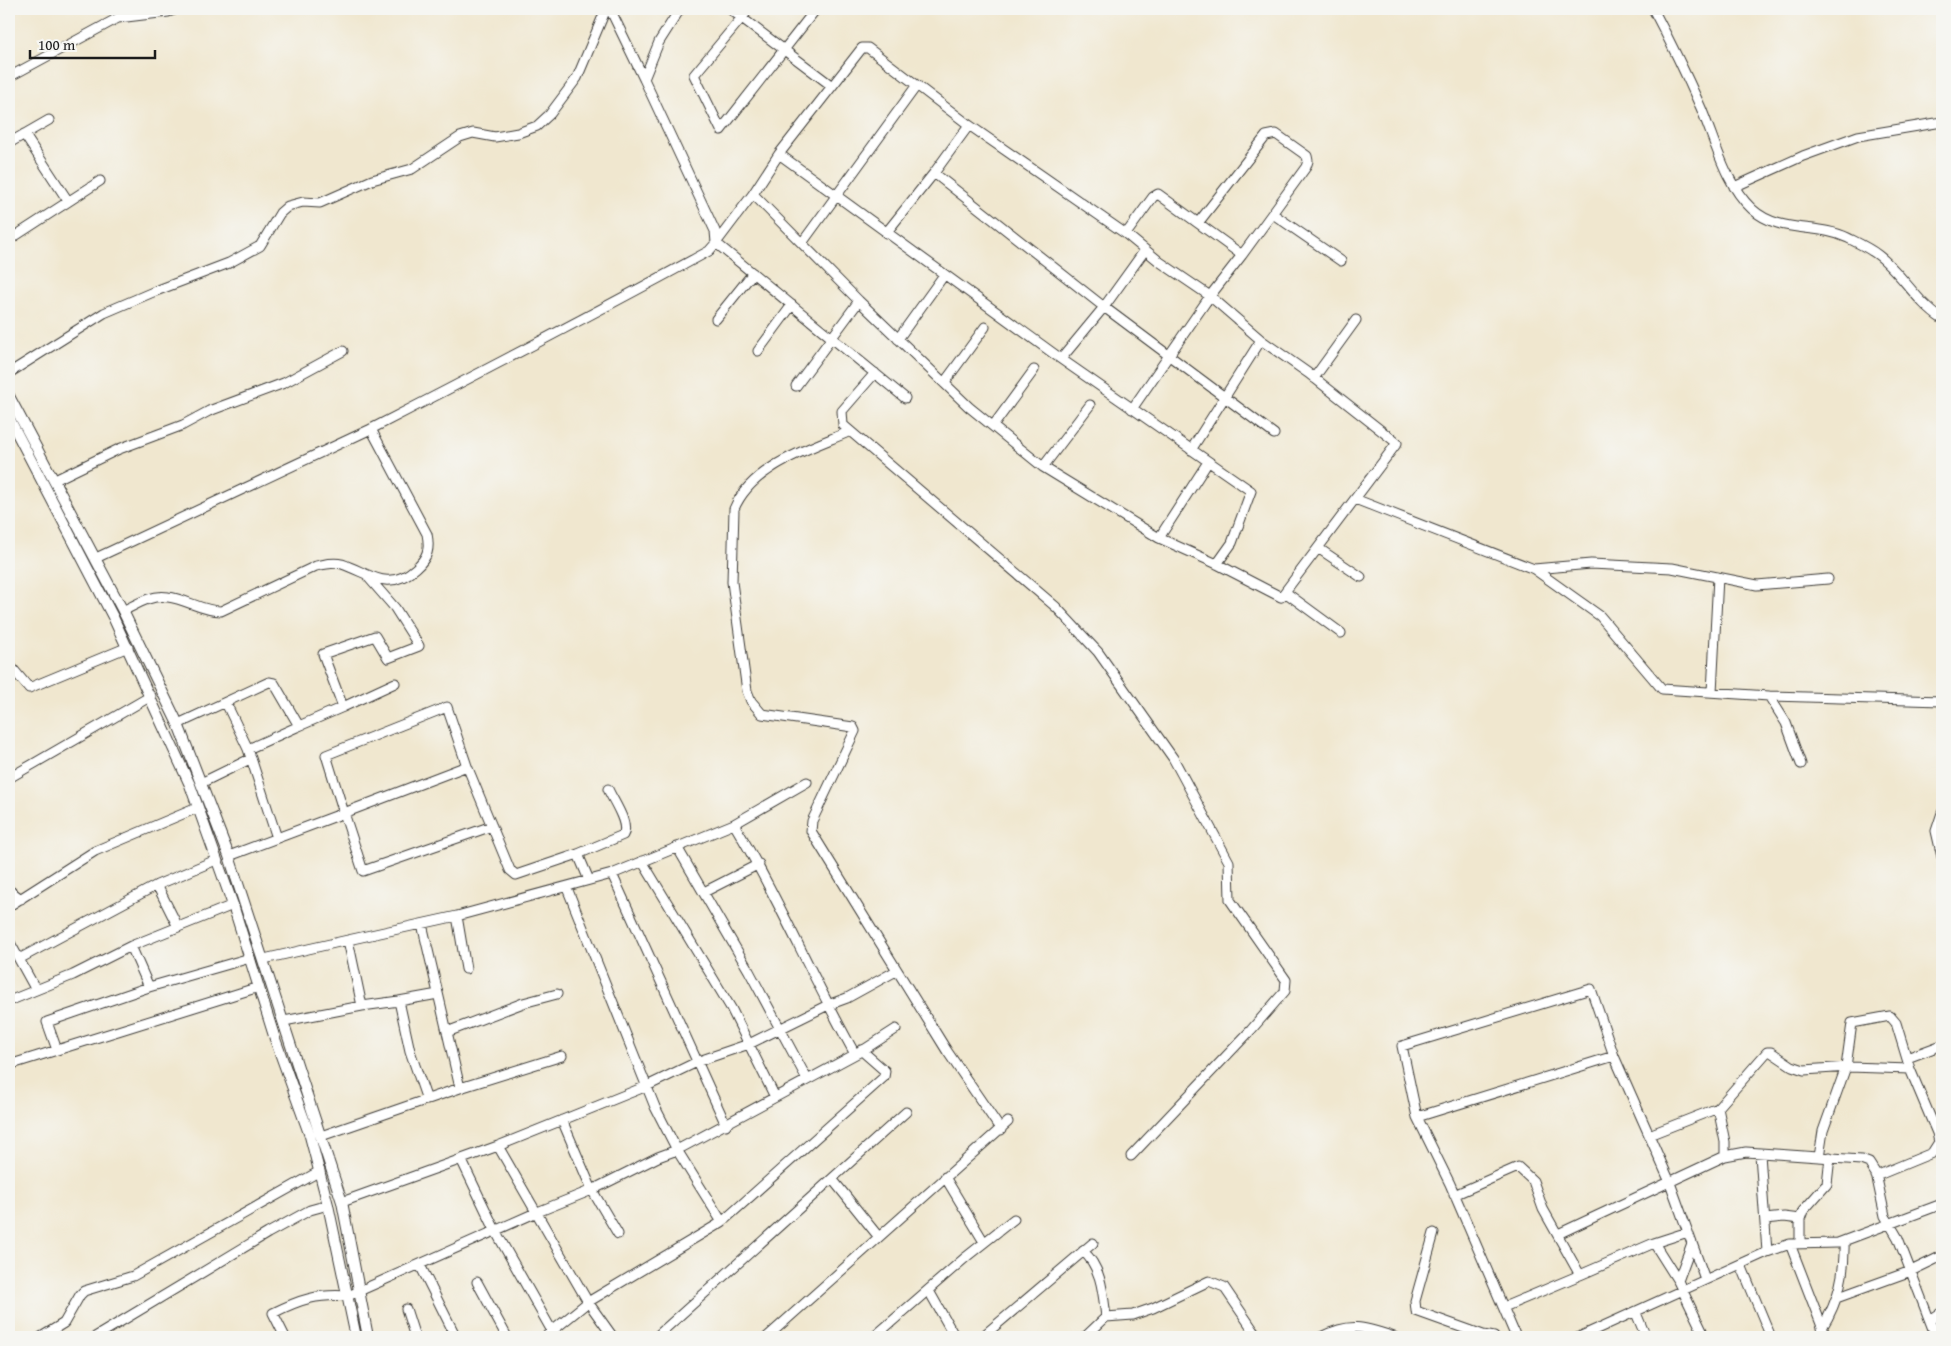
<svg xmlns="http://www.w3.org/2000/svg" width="1951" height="1346" font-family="'Gentium Book Plus',serif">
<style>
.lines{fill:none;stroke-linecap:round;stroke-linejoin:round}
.minor-casing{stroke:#3c3a37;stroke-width:11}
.major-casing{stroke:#3c3a37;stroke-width:12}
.minor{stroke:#fff;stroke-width:9}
.major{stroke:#fff;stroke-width:10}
</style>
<rect width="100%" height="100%" fill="#f6f6f2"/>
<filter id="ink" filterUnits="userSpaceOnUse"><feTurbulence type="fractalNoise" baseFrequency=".02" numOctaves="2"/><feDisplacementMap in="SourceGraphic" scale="10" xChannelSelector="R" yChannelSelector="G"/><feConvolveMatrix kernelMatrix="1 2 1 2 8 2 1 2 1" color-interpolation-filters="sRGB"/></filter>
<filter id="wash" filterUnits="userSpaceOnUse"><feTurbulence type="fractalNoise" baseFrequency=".0096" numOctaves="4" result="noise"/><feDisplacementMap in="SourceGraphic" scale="20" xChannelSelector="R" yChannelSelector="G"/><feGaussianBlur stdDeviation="1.12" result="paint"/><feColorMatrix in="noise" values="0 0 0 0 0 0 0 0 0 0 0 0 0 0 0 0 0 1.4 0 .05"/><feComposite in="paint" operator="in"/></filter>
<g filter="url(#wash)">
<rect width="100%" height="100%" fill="#f0e7cf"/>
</g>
<g filter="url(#ink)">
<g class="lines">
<defs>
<path id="minor" d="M 610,9 L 644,79
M 730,9 L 832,86
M 749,9 L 694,75 L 721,130 L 816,9
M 1653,9 C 1670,41 1686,74 1701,108 C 1715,141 1725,184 1752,209 C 1779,234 1817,223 1848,238 C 1858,243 1869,248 1878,255 C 1902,273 1916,302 1942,319
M 9,77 L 118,18 L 168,12 L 177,9
M 24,134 L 68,201
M 9,143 L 49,120
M 779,154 L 753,194 L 859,301 L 969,407 L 1043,467 L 1159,538 L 1217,564 L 1281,597 L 1397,443 L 1308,373 L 1261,340 L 1210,296 L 1160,262 L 1126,234 L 969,125 L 868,48 L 862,48 L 779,154 L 1061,359 L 1251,491 L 1232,543 L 1217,564
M 934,173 L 969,125
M 1734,187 L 1803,156 L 1858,136 L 1942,122
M 753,194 L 716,243 L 905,398
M 1273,214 L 1341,261
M 1198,223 L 1266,136 L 1276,134 L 1307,156 L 1308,161 L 1306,167 L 1242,255
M 886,233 L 934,173 L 1104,307 L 1274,434
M 1126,234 L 1153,197 L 1158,194 L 1242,255 L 1210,296 L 1132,409
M 9,240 L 100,181
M 802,243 L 917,85
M 716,319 L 753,273
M 898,339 L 944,275
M 758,351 L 792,305
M 1061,359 L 1104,307 L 1145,250
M 9,373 L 104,313 L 153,292 L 229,263 L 260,246 L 280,213 L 288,206 L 303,202 L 320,203 L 372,180 L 412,169 L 460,137 L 473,133 L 495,137 L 518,133 L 537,126 L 550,114 L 577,78 L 606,9
M 875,373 L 842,411 L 843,425 L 1056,607 L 1098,652 L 1173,758 L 1229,862 L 1230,900 L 1286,980 L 1285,991 L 1251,1030 L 1131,1156
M 1314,378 L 1356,320
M 944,383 L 985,327
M 796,386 L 859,301
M 993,426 L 1034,370
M 848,432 C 809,449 752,466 734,509 L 732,582 L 747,691 L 751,701 L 762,714 L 853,727 L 855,731 L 812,821 L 811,831 L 947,1051 L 1001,1130
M 1191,450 L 1261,340
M 1043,467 L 1090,405
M 55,480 L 119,449 L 183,425 L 209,411 L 284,383 L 343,351
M 1355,499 L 1534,569 L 1600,616 L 1662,689 L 1769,696 L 1786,723 L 1801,764
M 1159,538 L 1208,462
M 1318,548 L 1361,577
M 96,558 L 371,429
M 1534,569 L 1591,564 L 1672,568 L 1757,585 L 1828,579
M 1285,592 L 1341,633
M 123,611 C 137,604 152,594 168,597 C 186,599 202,611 221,611 L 316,566 C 325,564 334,562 342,564 C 371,574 388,593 416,568 C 428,557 430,549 427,534 L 371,429 C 484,371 597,312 709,251 L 716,243 L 715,231 L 644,79 L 659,42 L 680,9
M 9,671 L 13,669 L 29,688 L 128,647
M 1712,692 L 1718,577
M 1769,696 L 1942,701
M 226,703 L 248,749 L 277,838
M 343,707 L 395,683
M 178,724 L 269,682 L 274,683 L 299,726 L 248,749
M 299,726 L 343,707 L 323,654 L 375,636 L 388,658 L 419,646 L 395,608 L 368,577
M 9,778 L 151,696
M 201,783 L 250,759
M 1942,813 L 1936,831 L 1942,857
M 734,824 C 779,898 812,978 855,1054
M 492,826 L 363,871 L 344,813 L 467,766 L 510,870 L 516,875 L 578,854 L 623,835 C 630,824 613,801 608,789
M 677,847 L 749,971 L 807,1079
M 578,854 L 589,880
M 229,856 L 344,813 L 326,755 L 447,707 L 467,766
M 642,861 L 731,1008 L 775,1097
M 612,874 L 726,1125
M 567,888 L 655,1107 L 677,1150 L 722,1222
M 9,890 L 21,899
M 704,892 L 759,864
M 9,906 L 95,851 L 197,808
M 457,916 L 466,969
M 178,927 L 157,885 L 216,860
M 9,941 L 36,990
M 131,946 L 149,987
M 19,959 L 157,885
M 264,959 L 348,940
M 9,1001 L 73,975 L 131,946 L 233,905
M 399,1001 L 438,994
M 362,1006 L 399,1001 L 410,1051 L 427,1100
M 284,1021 L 362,1006 L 348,940 L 457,916 L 612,874 L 734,824 L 807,782
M 447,1032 L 523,1003 L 557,994
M 57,1050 L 47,1022 L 149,987 L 250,958
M 1907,1058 L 1942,1045
M 9,1065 L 259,987
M 460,1088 L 562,1056
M 1417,1117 L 1614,1056
M 562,1120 L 592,1190 L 618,1234
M 1649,1135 L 1718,1108
M 321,1136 L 460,1088 L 422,924
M 498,1146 L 588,1302 L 613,1337
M 1760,1154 L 1767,1252
M 1725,1156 L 1746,1152 L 1861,1160 L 1869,1163 L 1876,1174 L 1885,1216 L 1898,1238 L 1936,1337
M 1819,1157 L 1823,1131 L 1846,1067 L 1852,1023 L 1890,1016 L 1896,1023 L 1910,1069
M 461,1159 L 496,1232 L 552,1331
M 1876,1176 L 1932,1153 L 1939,1142 L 1937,1133
M 945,1177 L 984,1242
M 833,1180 L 878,1236
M 1454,1195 L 1518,1167 L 1533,1181 L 1543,1209 L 1580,1275 L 1504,1307
M 342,1202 L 498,1146 L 647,1086 L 699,1061 L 749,1044 L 828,1005 L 847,998 L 896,971
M 1765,1219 L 1784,1217 L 1800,1219
M 1434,1233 L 1415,1301 L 1416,1311 L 1483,1335 L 1483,1337
M 1558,1234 L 1725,1156 L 1725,1142 L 1718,1108 L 1767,1052 L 1771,1052 L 1792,1066 L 1804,1070 L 1849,1067 L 1910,1069 L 1937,1133 L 1942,1130
M 1654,1243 L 1688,1232
M 1800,1243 L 1800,1219 L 1803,1211 L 1827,1184 L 1830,1157
M 1790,1244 L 1838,1243 L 1942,1204
M 1083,1251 C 1102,1268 1103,1294 1106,1317
M 420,1265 L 456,1337
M 1741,1265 L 1771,1337
M 1580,1275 L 1654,1243 L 1678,1281 L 1705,1337
M 1678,1281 L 1692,1243
M 477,1282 L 507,1337
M 929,1291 L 955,1337
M 1839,1297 L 1911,1271 L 1942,1256
M 406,1309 L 415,1337
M 1636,1313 L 1646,1337
M 1930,1320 L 1942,1312
M 1822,1328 C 1839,1300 1845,1274 1844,1241
M 1483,1335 L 1494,1337
M 41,1337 L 64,1323 L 80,1295 L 84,1291 L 133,1276 L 320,1171
M 95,1337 L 268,1233 L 310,1210 L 328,1205
M 285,1337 L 273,1313 C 301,1299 317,1294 348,1296 L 535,1213 L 592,1190 L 658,1157 L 677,1150 L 865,1049 L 896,1029
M 545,1337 L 588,1302 L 722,1222 L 884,1077 L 885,1071 L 861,1050
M 656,1337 L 906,1112
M 767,1337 L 1008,1122
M 874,1337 L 966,1257 L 1014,1219
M 982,1337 L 1093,1243
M 1085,1337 L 1106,1317 L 1133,1315 L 1153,1308 L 1209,1281 L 1224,1287 L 1258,1337
M 1321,1337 C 1351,1322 1364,1327 1394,1337
M 1516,1337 L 1450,1184 L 1417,1117 L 1402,1046 L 1591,989 L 1614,1056 L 1669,1180 L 1705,1279
M 1579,1337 L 1767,1252 L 1790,1244 L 1826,1337"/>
<path id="major" d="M 9,396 L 123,611 L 178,724 L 229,856 L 342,1202 L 368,1337
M 9,418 L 113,617 L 190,785 L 233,905 L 275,1039 L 310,1136 L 328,1205 L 356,1337"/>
</defs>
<use href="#minor" class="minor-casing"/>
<use href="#major" class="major-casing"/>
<use href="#minor" class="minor"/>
<use href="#major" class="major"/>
</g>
</g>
<rect width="1951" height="1346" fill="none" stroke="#f6f6f2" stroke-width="30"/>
<path d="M30 50v8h125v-8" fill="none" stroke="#1c1c1c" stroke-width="2.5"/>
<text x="38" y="50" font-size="15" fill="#1c1c1c" stroke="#f6f6f2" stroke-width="4" paint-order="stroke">100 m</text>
</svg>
